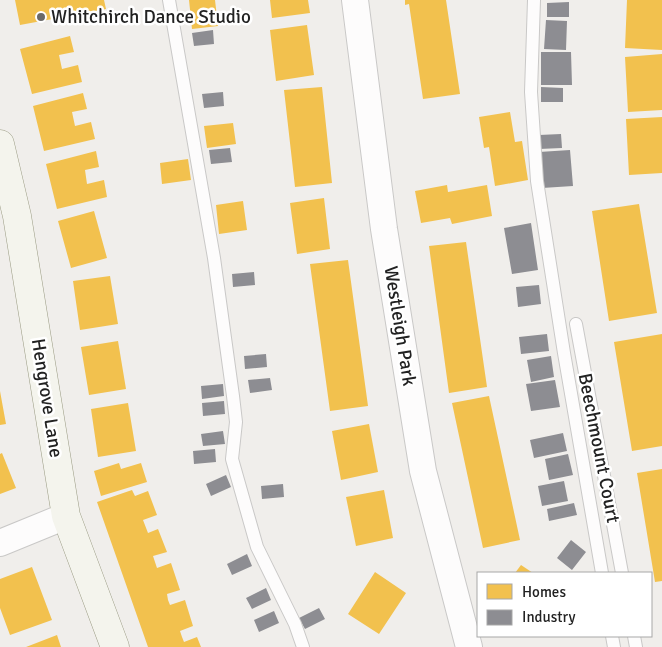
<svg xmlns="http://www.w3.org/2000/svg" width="662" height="647" font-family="Signika,sans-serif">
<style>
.homes{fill:#f2c14e}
.industry{fill:#8d8d92}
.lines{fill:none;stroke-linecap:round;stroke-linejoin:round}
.lane-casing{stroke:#c9c8c7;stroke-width:14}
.street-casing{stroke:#c9c8c7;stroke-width:28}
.secondary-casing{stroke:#999a82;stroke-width:29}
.lane{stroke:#fdfcfc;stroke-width:12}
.street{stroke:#fdfcfc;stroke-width:26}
.secondary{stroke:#f4f4ed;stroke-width:28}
.poi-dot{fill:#6a6968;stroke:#fff;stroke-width:2}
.labels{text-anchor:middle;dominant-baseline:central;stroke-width:5;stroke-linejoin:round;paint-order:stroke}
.poi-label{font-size:19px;fill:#222;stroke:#fff;text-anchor:start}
.street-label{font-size:19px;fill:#222;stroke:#fff}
</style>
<rect width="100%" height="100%" fill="#f0eeeb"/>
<path class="homes" d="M 15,0 L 104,0 L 106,9 L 20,25 Z
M 189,0 L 215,0 L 218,26 L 192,29 Z
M 270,0 L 308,0 L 310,13 L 272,18 Z
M 405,0 L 446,0 L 460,94 L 423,99 L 409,4 L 405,5 Z
M 627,0 L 662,0 L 662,50 L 625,48 Z
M 307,25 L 314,75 L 276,81 L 270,30 Z
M 70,36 L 74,52 L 59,55 L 62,69 L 78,65 L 82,82 L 32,94 L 20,49 Z
M 662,54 L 662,110 L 628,112 L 625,57 Z
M 322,87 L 332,183 L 295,187 L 284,90 Z
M 83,93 L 87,109 L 72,112 L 75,126 L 91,122 L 95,139 L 44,151 L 33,106 Z
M 510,112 L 515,142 L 522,141 L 528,180 L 495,186 L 489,147 L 484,148 L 479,117 Z
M 662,117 L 662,173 L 629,175 L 626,119 Z
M 233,123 L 236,144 L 207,148 L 204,126 Z
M 96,151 L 99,167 L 85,170 L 87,184 L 104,180 L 107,197 L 57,209 L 46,164 Z
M 188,159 L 191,180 L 162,184 L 160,163 Z
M 447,185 L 448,192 L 487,185 L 492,216 L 452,224 L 450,218 L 421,223 L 415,191 Z
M 324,198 L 330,249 L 297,254 L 290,203 Z
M 243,201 L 247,230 L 219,234 L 216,205 Z
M 639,204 L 657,313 L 609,321 L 592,211 Z
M 94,211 L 107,258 L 71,268 L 58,221 Z
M 466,242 L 487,387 L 449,393 L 429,246 Z
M 348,260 L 368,406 L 330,411 L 310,264 Z
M 110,276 L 118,324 L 80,330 L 73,281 Z
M 662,334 L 662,446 L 632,451 L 614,342 Z
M 118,341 L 126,389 L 89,395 L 81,347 Z
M 0,391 L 6,424 L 0,425 Z
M 489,396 L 520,540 L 483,548 L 452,403 Z
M 128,403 L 136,451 L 98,457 L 91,409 Z
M 369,424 L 378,472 L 341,480 L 332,431 Z
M 2,453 L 16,488 L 0,494 L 0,454 Z
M 119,463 L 121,469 L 141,463 L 147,482 L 101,496 L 94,471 Z
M 662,469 L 662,581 L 655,582 L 637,473 Z
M 132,490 L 135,496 L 148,491 L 157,515 L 143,520 L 148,533 L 158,529 L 167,552 L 153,556 L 157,568 L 171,563 L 180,590 L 167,594 L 168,600 L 170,605 L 185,600 L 193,626 L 180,631 L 182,637 L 184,642 L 197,637 L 201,647 L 148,647 L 97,502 Z
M 384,490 L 393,538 L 356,546 L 346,497 Z
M 521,565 L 533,573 L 515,573 Z
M 32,567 L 52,620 L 10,635 L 0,608 L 0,579 Z
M 375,572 L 406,593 L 379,634 L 348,614 Z
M 57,635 L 61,647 L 26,647 Z"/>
<path class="industry" d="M 569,2 L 569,17 L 547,17 L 547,3 Z
M 546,20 L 567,21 L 566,50 L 544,49 Z
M 213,30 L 214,44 L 194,46 L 192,33 Z
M 541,52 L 571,52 L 572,85 L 541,85 Z
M 541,87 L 563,88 L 563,102 L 541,102 Z
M 223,92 L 224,106 L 204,108 L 202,94 Z
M 561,134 L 562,148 L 539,149 L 539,135 Z
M 230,148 L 232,162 L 211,164 L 209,150 Z
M 570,150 L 573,186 L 542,188 L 539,152 Z
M 531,223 L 538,270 L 512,274 L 504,228 Z
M 254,272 L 255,285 L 233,287 L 232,274 Z
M 539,285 L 541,304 L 518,307 L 516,287 Z
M 547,334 L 549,351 L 521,354 L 519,337 Z
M 266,354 L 267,367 L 245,369 L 244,356 Z
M 551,356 L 554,377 L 531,382 L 527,360 Z
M 270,378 L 272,390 L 250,393 L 248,380 Z
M 555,380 L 560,407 L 531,411 L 526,384 Z
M 223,384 L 224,396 L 202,399 L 201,386 Z
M 224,401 L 225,414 L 203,416 L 202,403 Z
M 223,431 L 225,444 L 203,446 L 201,434 Z
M 563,433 L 567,451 L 534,458 L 530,440 Z
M 215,449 L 216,462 L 194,464 L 193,451 Z
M 568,454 L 573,475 L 549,480 L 545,459 Z
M 226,475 L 231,487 L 211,496 L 206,484 Z
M 564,481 L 568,501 L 542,506 L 538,486 Z
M 283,484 L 284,497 L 262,499 L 261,486 Z
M 574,503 L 577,515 L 549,521 L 547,509 Z
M 571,540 L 586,552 L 572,570 L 557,558 Z
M 247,554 L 252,566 L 232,575 L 227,564 Z
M 266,588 L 271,600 L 252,609 L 246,598 Z
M 319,608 L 325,619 L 305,629 L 299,618 Z
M 274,611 L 279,623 L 259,632 L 254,620 Z"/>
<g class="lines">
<defs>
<path id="lane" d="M 169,0 L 214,258 L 233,396 L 236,422 L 232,459 L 257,547 L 295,624 L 303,647
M 534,0 L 531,92 L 537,181 L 564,353 L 602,573
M 576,324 L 622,573
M 612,636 L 614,647
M 634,636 L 636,647"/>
<path id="street" d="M 355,0 L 384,229 L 423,471 L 469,647
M 0,543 L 66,516"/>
<path id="secondary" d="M 0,144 L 17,216 L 66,516 L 115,647"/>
</defs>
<use href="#lane" class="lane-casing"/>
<use href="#street" class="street-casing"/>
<use href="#secondary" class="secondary-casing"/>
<use href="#lane" class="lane"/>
<use href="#street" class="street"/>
<use href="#secondary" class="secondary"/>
</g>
<circle class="poi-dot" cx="41" cy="17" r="5"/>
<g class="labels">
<g class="poi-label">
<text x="51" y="17">Whitchirch Dance Studio</text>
</g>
<g class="street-label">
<text transform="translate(400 326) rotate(81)">Westleigh Park</text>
<text transform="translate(47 398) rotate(81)">Hengrove Lane</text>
<text transform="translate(599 448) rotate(79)">Beechmount Court</text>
</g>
</g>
<rect x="477" y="572" width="175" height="65" fill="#ffffff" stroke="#a7a7a7"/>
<rect x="487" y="584" width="25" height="15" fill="#f2c14e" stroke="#a7a7a7"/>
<text x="522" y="597" font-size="15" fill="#222222">Homes</text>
<rect x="487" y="610" width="25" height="15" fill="#8d8d92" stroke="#a7a7a7"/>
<text x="522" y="622" font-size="15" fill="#222222">Industry</text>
</svg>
